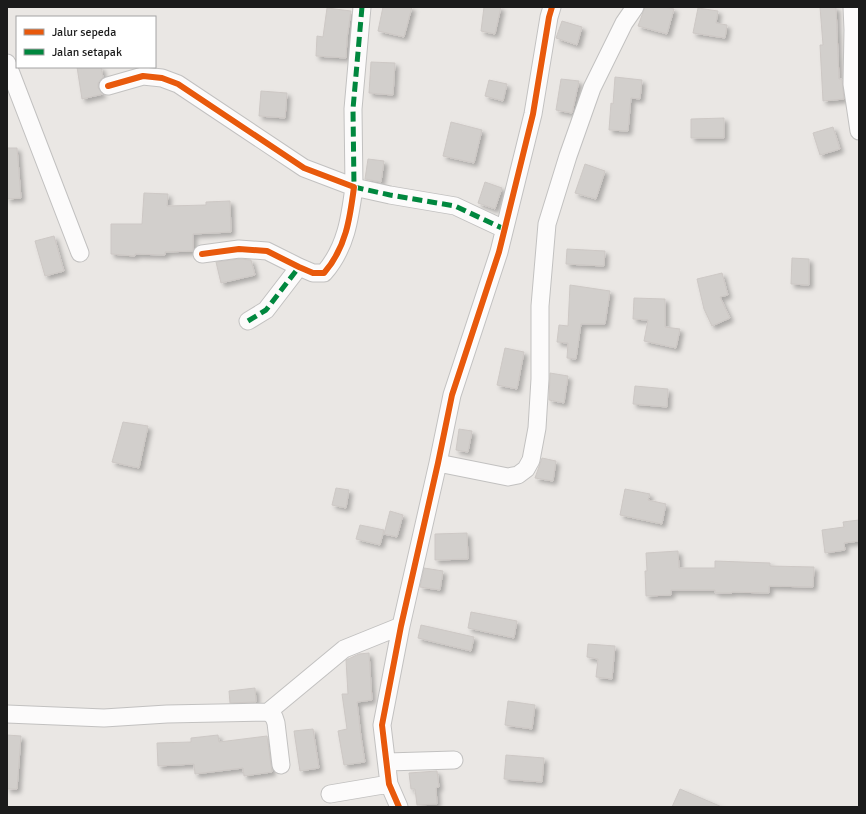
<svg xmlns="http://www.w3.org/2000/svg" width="866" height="814" font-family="Signika,sans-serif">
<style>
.building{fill:#d2cfcc;stroke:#cdc8c5;filter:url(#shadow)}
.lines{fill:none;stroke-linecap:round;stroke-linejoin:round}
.minor-casing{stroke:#c2c1c0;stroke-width:19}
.minor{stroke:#fcfbfb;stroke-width:17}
.quiet{stroke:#00873e;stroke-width:5;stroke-dasharray:10 5;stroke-linecap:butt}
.cycleway-casing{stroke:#fff;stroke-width:8}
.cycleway{stroke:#e8590c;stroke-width:6}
</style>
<defs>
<filter id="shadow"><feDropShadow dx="3.5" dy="3.5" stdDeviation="2" flood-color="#0004"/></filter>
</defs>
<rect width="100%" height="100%" fill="#eae7e4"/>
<path class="building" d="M 383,7 L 412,7 L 404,37 L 378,31 Z
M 484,7 L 501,7 L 495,34 L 481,31 Z
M 645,7 L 665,7 L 674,9 L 667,34 L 638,26 Z
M 820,7 L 836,7 L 839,79 L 842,79 L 844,99 L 823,101 L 820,45 L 823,45 Z
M 327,8 L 351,11 L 347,38 L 346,58 L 316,56 L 317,36 L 323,37 Z
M 698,8 L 718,11 L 716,23 L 727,25 L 725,38 L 693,33 Z
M 562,21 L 582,27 L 577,45 L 556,38 Z
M 371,62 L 395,63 L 393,95 L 369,93 Z
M 77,67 L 101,67 L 103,77 L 98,83 L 98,88 L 103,94 L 82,99 Z
M 615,77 L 642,80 L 640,99 L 631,98 L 628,131 L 609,130 L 611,103 L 613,104 Z
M 561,79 L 579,81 L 572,113 L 556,110 Z
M 489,80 L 507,84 L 503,101 L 485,96 Z
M 261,91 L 287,93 L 285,118 L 259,116 Z
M 724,118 L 724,138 L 691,138 L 691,119 Z
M 451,122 L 482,130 L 474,163 L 443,156 Z
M 833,127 L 840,149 L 820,155 L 813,133 Z
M 7,148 L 17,148 L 21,198 L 7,199 Z
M 368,159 L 384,161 L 381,182 L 365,179 Z
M 585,164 L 605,171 L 596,199 L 575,193 Z
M 485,182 L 502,188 L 495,209 L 478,203 Z
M 144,193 L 168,194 L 167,206 L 206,205 L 206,202 L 230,201 L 231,232 L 193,234 L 193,251 L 165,252 L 165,255 L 135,254 L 135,256 L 111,254 L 111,224 L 142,224 Z
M 54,236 L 64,271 L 45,276 L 35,241 Z
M 567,249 L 605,251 L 604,266 L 566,264 Z
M 792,258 L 809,259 L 809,285 L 791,284 Z
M 239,259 L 251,260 L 255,275 L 221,283 L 216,262 Z
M 722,273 L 728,295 L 720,297 L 730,318 L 712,326 L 704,309 L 697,279 Z
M 570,285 L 610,291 L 605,324 L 581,324 L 576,359 L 567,358 L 568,343 L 557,342 L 559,325 L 568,326 Z
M 634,298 L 665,299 L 665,327 L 680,329 L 676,348 L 644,341 L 648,320 L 633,319 Z
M 505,348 L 524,352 L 517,389 L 497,385 Z
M 550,373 L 568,376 L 564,403 L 549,400 Z
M 635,386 L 668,389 L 667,407 L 633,404 Z
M 123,422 L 148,426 L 139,468 L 112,462 Z
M 459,429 L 472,431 L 468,452 L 456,450 Z
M 542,458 L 556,461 L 553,481 L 535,478 Z
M 336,488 L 349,490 L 346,508 L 332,505 Z
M 625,489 L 650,494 L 648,500 L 666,504 L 662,524 L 620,515 Z
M 390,511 L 403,515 L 397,537 L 384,534 Z
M 859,520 L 859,541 L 844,543 L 845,550 L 825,553 L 822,530 L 844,527 L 843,522 Z
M 360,525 L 384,530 L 380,545 L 356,539 Z
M 467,533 L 468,559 L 435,560 L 435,534 Z
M 678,551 L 679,568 L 715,568 L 715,561 L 770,563 L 770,566 L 814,567 L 813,587 L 769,586 L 769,593 L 732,592 L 732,593 L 715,593 L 715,590 L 671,590 L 671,595 L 646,596 L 645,571 L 647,571 L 646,553 Z
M 424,568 L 443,571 L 440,590 L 420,587 Z
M 471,612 L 517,621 L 514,638 L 468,628 Z
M 421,625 L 474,637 L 471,651 L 418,638 Z
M 588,644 L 615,646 L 612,679 L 596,677 L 598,659 L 587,657 Z
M 369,653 L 372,700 L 357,702 L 361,737 L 365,762 L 344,765 L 338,731 L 347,729 L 342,694 L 348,694 L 346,660 L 359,654 Z
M 255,688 L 256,702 L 230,703 L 229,691 Z
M 508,701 L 535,705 L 532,729 L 505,725 Z
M 313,729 L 319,768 L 300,771 L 294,731 Z
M 7,735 L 21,736 L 17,789 L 7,789 Z
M 218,735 L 219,742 L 267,736 L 272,772 L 244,776 L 243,768 L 195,774 L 194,764 L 158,766 L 157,743 L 191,742 L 191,738 Z
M 506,755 L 544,758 L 542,782 L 504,779 Z
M 437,771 L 439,787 L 436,788 L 437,804 L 417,805 L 415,789 L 411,789 L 409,773 Z
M 680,789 L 722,807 L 672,807 Z"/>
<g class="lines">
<defs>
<path id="minor" d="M 362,7 L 353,109 L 354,187 L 390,195 L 455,206 L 504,229
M 852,7 L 853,30 L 852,84 L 859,131
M 7,63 L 80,253
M 108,86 L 143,76 L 162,78 L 178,84 L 304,168 L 354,187 C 350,218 346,248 324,273 L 313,273 L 299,267 L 267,251 L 239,249 L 202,254
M 248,321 L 266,310 L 299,267
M 438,463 L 508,477 L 518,475 L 526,469 L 531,460 L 537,428 L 540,379 L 540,306 L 547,224 L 568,156 L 592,88 L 624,23 L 635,7
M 268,712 L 344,649 L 401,626
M 7,714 L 104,718 L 167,714 L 268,712 L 274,717 L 276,723 L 281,765
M 387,762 L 454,760
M 330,794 L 389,784
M 399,807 L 389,784 L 382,725 L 401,626 L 438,463 L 452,395 L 499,252 L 533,114 L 549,17 L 552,7"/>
</defs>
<use href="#minor" class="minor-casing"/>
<use href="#minor" class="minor"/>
<path class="quiet" d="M 362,7 L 353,109 L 354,187 L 390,195 L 455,206 L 504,229
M 248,321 L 266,310 L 299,267"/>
<defs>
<path id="cycleway" d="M 108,86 L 143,76 L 162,78 L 178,84 L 304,168 L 354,187 C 350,218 346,248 324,273 L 313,273 L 299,267 L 267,251 L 239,249 L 202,254
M 399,807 L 389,784 L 382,725 L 401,626 L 438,463 L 452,395 L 499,252 L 533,114 L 549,17 L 552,7"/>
</defs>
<use href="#cycleway" class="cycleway-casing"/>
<use href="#cycleway" class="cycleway"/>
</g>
<rect width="866" height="814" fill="none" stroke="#1b1b1b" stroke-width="16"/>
<rect x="16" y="16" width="140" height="52" fill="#ffffff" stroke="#a4a4a4"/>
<rect x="24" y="29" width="20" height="6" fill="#e8590c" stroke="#a4a4a4"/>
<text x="52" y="36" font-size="12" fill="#1b1b1b">Jalur sepeda</text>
<rect x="24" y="49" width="20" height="6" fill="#00873e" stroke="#a4a4a4"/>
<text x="52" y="56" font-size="12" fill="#1b1b1b">Jalan setapak</text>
</svg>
